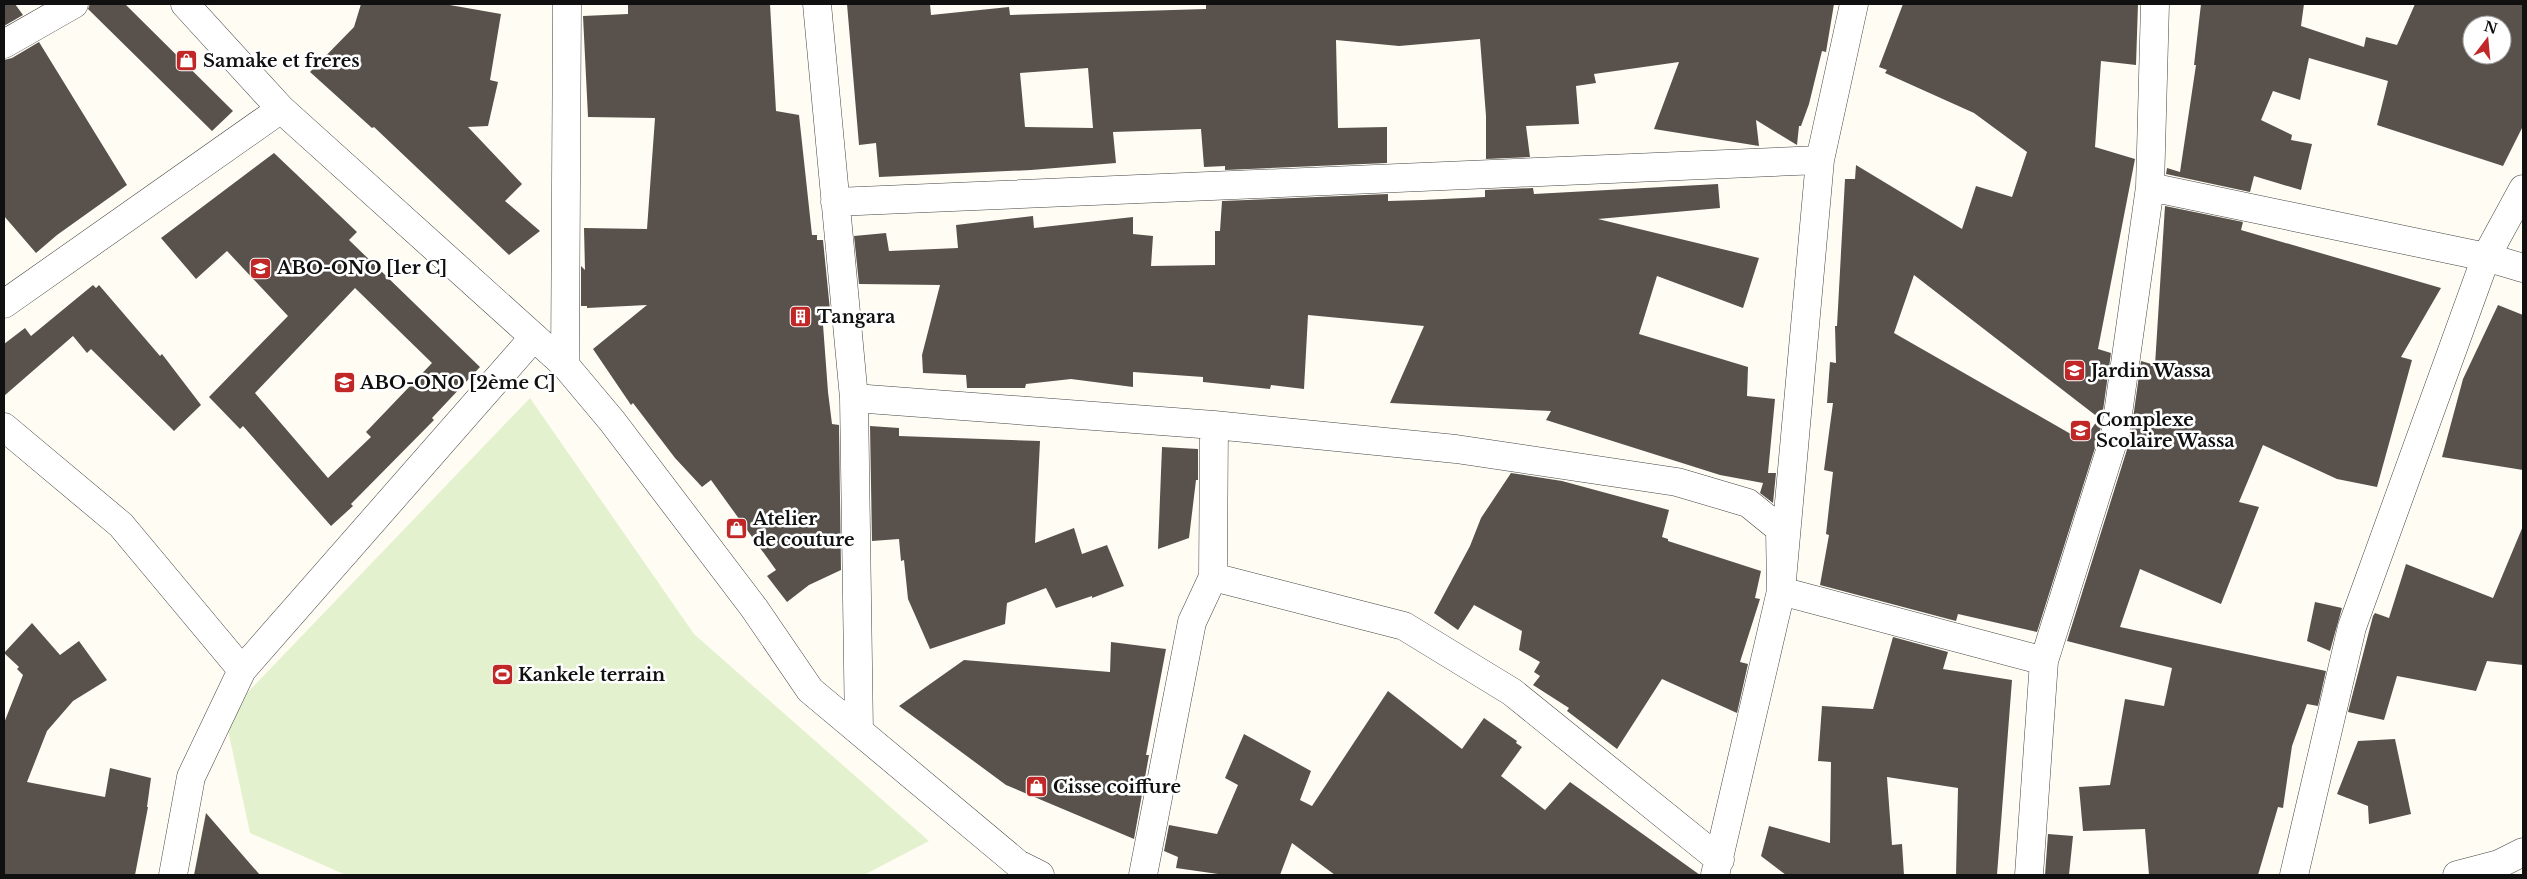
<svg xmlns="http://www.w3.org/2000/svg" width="2527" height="879" font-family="'Libre Baskerville',serif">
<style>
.pitch{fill:#e4f1ce}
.building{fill:#59524c;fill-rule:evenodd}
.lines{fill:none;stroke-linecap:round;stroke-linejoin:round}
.minor-casing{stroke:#434343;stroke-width:29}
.minor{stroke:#fff;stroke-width:28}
.labels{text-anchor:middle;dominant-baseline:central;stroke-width:5;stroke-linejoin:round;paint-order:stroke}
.poi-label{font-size:18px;font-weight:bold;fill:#101010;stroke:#fff;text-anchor:start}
</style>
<rect width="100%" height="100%" fill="#fffdf3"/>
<path class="pitch" d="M 530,398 L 694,634 L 929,841 L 864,875 L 346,875 L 250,833 L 225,716 Z"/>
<path class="building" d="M 4,4 L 15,4 L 23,15 L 4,26 Z
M 90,4 L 125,4 L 233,111 L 212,131 L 88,9 Z
M 361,4 L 444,4 L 501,14 L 490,80 L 498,82 L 488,126 L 468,127 L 522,184 L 505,201 L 540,231 L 509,255 L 374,127 L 372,128 L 310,72 L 354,27 Z
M 628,4 L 770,4 L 776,111 L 799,115 L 812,235 L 817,235 L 817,240 L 823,240 L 830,310 L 822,311 L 828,392 L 832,424 L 839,425 L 841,570 L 809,585 L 787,602 L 767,576 L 776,570 L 711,480 L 702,487 L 675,458 L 633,403 L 631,405 L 593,349 L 647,305 L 587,308 L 587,306 L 581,306 L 581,266 L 585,270 L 584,228 L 647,229 L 655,118 L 588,117 L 583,16 L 628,14 Z
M 847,4 L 930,4 L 931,15 L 1009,7 L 1010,15 L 1206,9 L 1206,4 L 1834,4 L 1826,52 L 1822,51 L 1809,104 L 1801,126 L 1799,126 L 1797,145 L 1756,120 L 1759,146 L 1654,129 L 1679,62 L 1594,74 L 1596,83 L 1576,86 L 1579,124 L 1526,126 L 1530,157 L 1486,159 L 1486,116 L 1480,39 L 1399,46 L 1336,40 L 1338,128 L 1387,127 L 1387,163 L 1225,170 L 1225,166 L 1204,167 L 1201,129 L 1113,132 L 1116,163 L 1031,170 L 879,177 L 876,143 L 859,145 ZM 1088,68 L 1093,128 L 1025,127 L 1020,73 Z
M 1903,4 L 2138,4 L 2136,65 L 2101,61 L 2095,147 L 2135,159 L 2098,349 L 2111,353 L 2100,432 L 2037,632 L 1958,614 L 1956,621 L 1820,585 L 1829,535 L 1826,534 L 1833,472 L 1824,470 L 1833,403 L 1827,403 L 1830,362 L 1836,363 L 1835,326 L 1837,326 L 1845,179 L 1855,179 L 1856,165 L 1962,229 L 1976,186 L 2012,197 L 2027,152 L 1974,113 L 1885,73 L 1887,70 L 1879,67 ZM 1914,275 L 2099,418 L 2083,441 L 1894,333 Z
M 2201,4 L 2304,4 L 2301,26 L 2364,47 L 2366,37 L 2397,45 L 2415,4 L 2523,4 L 2523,126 L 2503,166 L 2377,125 L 2388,81 L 2309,58 L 2300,100 L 2273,91 L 2261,120 L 2292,135 L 2291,140 L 2312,144 L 2301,190 L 2254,176 L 2250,192 L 2166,174 L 2167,168 L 2180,172 L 2196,65 L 2194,65 ZM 2472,25 L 2502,25 L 2502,55 L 2472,55 Z
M 39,42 L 127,185 L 57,235 L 36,253 L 4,216 L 4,60 L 12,58 Z
M 274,153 L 357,232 L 349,240 L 480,367 L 432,418 L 434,420 L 351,504 L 353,506 L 331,526 L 243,426 L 240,429 L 209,397 L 288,316 L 227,251 L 196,279 L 161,238 ZM 355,288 L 432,363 L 366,432 L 371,437 L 328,478 L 255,393 Z
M 1718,184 L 1720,208 L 1598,219 L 1759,258 L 1743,308 L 1657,276 L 1639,334 L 1748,367 L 1747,396 L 1775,399 L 1768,473 L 1776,473 L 1773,503 L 1760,493 L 1763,483 L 1720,475 L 1546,420 L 1551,411 L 1390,403 L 1424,326 L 1308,315 L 1304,389 L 1271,385 L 1270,389 L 1203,382 L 1203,377 L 1133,372 L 1133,387 L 1071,379 L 1026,384 L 1025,388 L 967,388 L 966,375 L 923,373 L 922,355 L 940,285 L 859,284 L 854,236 L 886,233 L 889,251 L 958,248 L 956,225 L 1033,216 L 1034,228 L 1133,217 L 1133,234 L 1153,236 L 1151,266 L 1215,265 L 1215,231 L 1220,231 L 1222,201 L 1388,194 L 1388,201 L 1423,200 L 1485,197 L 1485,190 L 1533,188 L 1534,194 Z
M 2165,206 L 2243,222 L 2241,230 L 2441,288 L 2401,357 L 2412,360 L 2377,487 L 2337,479 L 2263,445 L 2239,502 L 2259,507 L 2221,604 L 2140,569 L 2120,627 L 2326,671 L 2318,706 L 2307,704 L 2292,746 L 2283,808 L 2278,807 L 2258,875 L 2149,875 L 2145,829 L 2083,831 L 2079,787 L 2110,785 L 2125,699 L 2164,706 L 2172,668 L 2067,641 L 2130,440 L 2141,361 L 2155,365 Z
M 93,285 L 96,288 L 99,285 L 160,356 L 162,354 L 201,405 L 174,431 L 91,349 L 87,353 L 73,336 L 4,396 L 4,344 L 25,328 L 31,336 Z
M 2498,305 L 2523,315 L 2523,470 L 2442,457 L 2463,379 Z
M 870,426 L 899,428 L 899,436 L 1040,441 L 1035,543 L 1074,528 L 1082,554 L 1107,545 L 1124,586 L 1092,598 L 1092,596 L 1056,608 L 1046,588 L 1007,603 L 1005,624 L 930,649 L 908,599 L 904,560 L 901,561 L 899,539 L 872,541 Z
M 1162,447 L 1198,449 L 1198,480 L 1196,480 L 1189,538 L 1158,549 Z
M 1511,473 L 1562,481 L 1669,510 L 1662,537 L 1668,539 L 1668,541 L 1761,571 L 1755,598 L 1760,599 L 1740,662 L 1748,664 L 1737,713 L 1662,679 L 1617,749 L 1567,711 L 1569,708 L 1533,685 L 1540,676 L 1534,672 L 1540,662 L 1519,650 L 1522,631 L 1474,605 L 1458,630 L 1434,613 L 1470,546 L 1481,518 Z
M 2523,526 L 2523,665 L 2487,661 L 2476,691 L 2397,676 L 2384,720 L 2348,712 L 2373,616 L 2375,613 L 2389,618 L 2406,564 L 2493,598 Z
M 2315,602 L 2342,608 L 2330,651 L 2307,641 Z
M 32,623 L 60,655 L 79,641 L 107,680 L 73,701 L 47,731 L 27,782 L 105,797 L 110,768 L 151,778 L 147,807 L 148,807 L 135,875 L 4,875 L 4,723 L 23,675 L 17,669 L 19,667 L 4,653 Z
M 1893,637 L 1948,652 L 1943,669 L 2012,680 L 1997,875 L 1956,875 L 1958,788 L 1887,777 L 1892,845 L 1902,844 L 1904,875 L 1786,875 L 1761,856 L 1769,826 L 1830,843 L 1831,762 L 1818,761 L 1822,706 L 1873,709 Z
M 1111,642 L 1166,649 L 1146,755 L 1149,755 L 1134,839 L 1006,785 L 899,706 L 964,660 L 1110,672 Z
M 1388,691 L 1462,749 L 1484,718 L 1517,741 L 1516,743 L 1522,747 L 1501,776 L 1545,810 L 1570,782 L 1700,875 L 1335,875 L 1292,843 L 1280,875 L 1225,875 L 1176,868 L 1178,857 L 1164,851 L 1169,825 L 1217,834 L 1238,785 L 1225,778 L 1244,734 L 1311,771 L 1300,800 L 1312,806 Z
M 2395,739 L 2411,814 L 2369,824 L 2368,806 L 2337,794 L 2358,741 Z
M 206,813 L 260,875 L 194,875 Z
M 2048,834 L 2073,836 L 2069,875 L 2045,875 Z"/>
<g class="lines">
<defs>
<path id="minor" d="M 185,4 L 281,109 L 565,365 L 612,421 L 754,608 L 810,690 L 1018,864 L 1040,875
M 817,4 L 854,398 L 859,731
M 4,44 L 74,4
M 2150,187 L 2486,257 L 2523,268
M 835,202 L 1820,160
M 4,304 L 281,109
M 565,365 L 567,4
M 854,398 L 1214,425 L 1456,449 L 1677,482 L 1748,503 L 1780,529 L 1781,591
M 4,427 L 121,525 L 242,670
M 1213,577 L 1404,626 L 1512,692 L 1720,860
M 1781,591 L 2044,661
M 173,875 L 191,777 L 242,670 L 534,337
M 1143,875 L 1192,622 L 1213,577 L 1214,425
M 1715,875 L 1781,591 L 1820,160 L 1854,4
M 2029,875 L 2044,661 L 2115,435 L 2150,187 L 2155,4
M 2294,875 L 2352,627 L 2486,257 L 2523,189
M 2457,875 L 2499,864 L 2523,852"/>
</defs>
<use href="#minor" class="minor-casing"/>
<use href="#minor" class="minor"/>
</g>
<defs>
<symbol id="shop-square" viewBox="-11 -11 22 22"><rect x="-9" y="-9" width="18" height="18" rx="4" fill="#c22727" stroke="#fff"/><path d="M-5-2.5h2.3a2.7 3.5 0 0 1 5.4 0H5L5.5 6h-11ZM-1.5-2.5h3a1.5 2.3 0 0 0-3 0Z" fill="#fff"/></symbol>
<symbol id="school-square" viewBox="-11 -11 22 22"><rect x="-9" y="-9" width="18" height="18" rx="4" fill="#c22727" stroke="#fff"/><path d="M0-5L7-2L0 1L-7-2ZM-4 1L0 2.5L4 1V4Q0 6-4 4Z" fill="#fff"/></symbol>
<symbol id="building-square" viewBox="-11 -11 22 22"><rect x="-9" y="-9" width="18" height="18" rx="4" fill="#c22727" stroke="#fff"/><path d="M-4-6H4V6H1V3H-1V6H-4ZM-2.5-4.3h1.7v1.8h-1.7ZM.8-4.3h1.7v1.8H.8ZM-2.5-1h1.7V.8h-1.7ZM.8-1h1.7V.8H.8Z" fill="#fff"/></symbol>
<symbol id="stadium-square" viewBox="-11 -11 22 22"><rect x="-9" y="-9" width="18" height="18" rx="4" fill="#c22727" stroke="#fff"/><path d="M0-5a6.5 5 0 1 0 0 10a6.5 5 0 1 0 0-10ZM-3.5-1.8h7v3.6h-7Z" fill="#fff"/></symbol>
</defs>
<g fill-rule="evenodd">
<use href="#shop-square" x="174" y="48" width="25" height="25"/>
<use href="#school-square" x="248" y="256" width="25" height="25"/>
<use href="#building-square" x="788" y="304" width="25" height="25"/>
<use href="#school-square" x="2062" y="358" width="25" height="25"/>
<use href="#school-square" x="332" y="370" width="25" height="25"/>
<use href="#school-square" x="2068" y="418" width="25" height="25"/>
<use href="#shop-square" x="724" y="516" width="25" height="25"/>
<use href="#stadium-square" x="490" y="662" width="25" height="25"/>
<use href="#shop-square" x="1024" y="774" width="25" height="25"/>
</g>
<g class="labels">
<g class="poi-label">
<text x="203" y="61">Samake et freres</text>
<text x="277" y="268">ABO-ONO [1er C]</text>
<text x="817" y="317">Tangara</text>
<text x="2091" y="371">Jardin Wassa</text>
<text x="360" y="383">ABO-ONO [2ème C]</text>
<text x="2096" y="420">Complexe<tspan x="2096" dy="21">Scolaire Wassa</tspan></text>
<text x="753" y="519">Atelier<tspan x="753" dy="21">de couture</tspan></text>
<text x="518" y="675">Kankele terrain</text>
<text x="1053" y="787">Cisse coiffure</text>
</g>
</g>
<rect width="2527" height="879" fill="none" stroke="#101010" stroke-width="10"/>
<g transform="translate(2487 40) rotate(16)"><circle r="24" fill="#ffffff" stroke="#9f9f9f"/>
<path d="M0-4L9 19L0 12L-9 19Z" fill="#c22727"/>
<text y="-8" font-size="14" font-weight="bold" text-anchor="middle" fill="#101010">N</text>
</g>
</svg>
